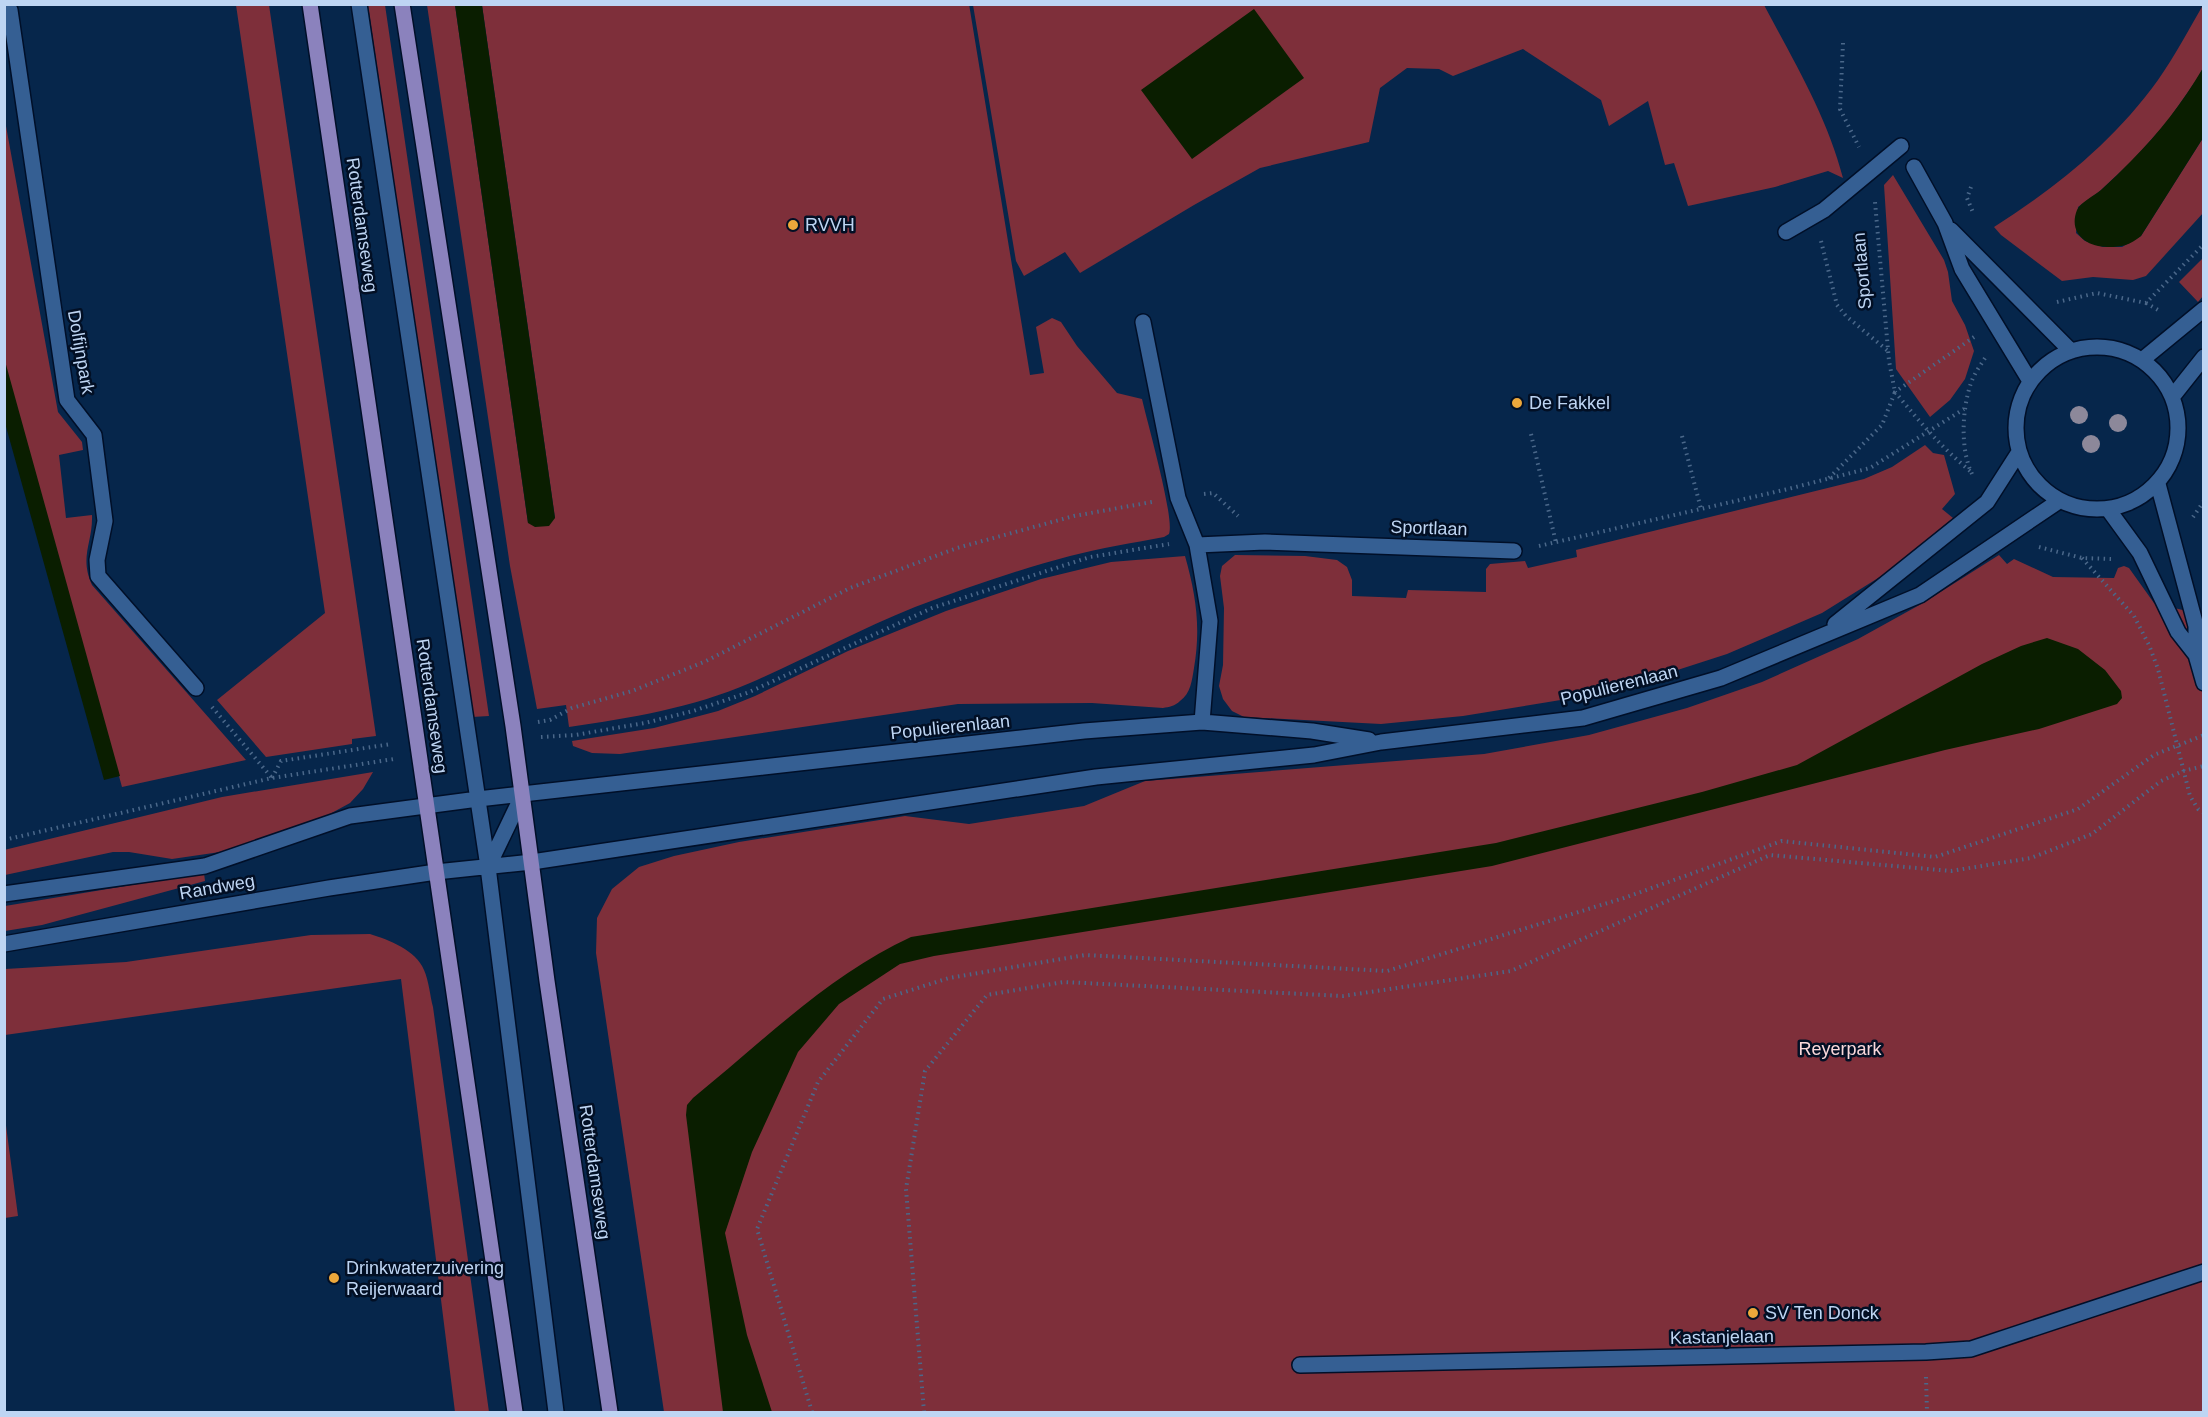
<svg xmlns="http://www.w3.org/2000/svg" width="2208" height="1417" font-family="Arial,sans-serif">
<style>
.green{fill:#7e2f3a}
.water{fill:#0a1e00}
.lines{fill:none;stroke-linecap:round;stroke-linejoin:round}
.minor-casing{stroke:#000f28;stroke-width:18}
.major-casing{stroke:#000f28;stroke-width:18}
.path{stroke:#4b688a;stroke-width:4;stroke-dasharray:1.5 4.5;stroke-linecap:butt}
.minor{stroke:#355f93;stroke-width:15}
.major{stroke:#8b82bd;stroke-width:15}
.tree{fill:#8c889a}
.poi-dot{fill:#eda83b;stroke:#020f24;stroke-width:2}
.labels{text-anchor:middle;dominant-baseline:central;stroke-width:5;stroke-linejoin:round;paint-order:stroke}
.street-label{font-size:18px;fill:#bed5f3;stroke:#020f24}
.poi-label{font-size:18px;fill:#bed5f3;stroke:#020f24;text-anchor:start}
.park-label{font-size:18px;fill:#fad8da;stroke:#020f24}
</style>
<rect width="100%" height="100%" fill="#06264b"/>
<path class="green" d="M 969,4 L 1030,375 L 1044,373 L 1036,327 L 1052,318 L 1061,322 L 1077,346 L 1117,393 L 1142,399 C 1147,421 1175,519 1169,534 L 1164,537 C 1132,543 1101,548 1070,556 C 1017,570 966,588 915,607 C 858,630 805,659 750,683 C 692,708 631,718 569,727 L 566,705 L 537,709 L 510,566 L 427,5 L 455,5 L 528,523 L 555,518 L 482,5 Z
M 236,5 L 269,5 L 376,736 L 352,739 L 352,744 L 266,757 L 217,700 L 325,613 Z
M 368,5 L 385,5 L 489,716 L 472,717 Z
M 973,5 L 1764,5 C 1793,60 1827,116 1843,178 L 1828,171 L 1775,187 L 1688,206 L 1674,163 L 1665,165 L 1648,101 L 1609,126 L 1601,100 L 1523,49 L 1453,76 L 1439,69 L 1407,68 L 1380,88 L 1369,142 L 1260,168 L 1194,205 L 1080,273 L 1065,252 L 1024,276 L 1016,261 Z
M 2203,5 L 2203,68 L 2197,79 L 2167,122 L 2133,160 L 2100,191 L 2078,207 L 2076,233 L 2085,241 L 2103,247 L 2122,247 L 2141,236 L 2203,138 L 2203,213 L 2146,276 L 2133,280 L 2093,277 L 2062,281 L 2001,235 L 1994,227 C 2057,187 2114,141 2158,80 C 2175,56 2189,29 2203,5 Z
M 4,115 L 58,412 L 82,442 L 83,450 L 59,455 L 66,518 L 92,515 C 93,543 79,556 92,585 L 246,760 L 122,787 L 5,364 Z
M 1893,175 L 1944,260 L 1948,272 L 1952,301 L 1965,325 L 1974,351 L 1965,379 L 1950,400 L 1930,417 L 1896,369 L 1884,185 Z
M 2203,258 L 2203,296 L 2198,302 L 2179,282 Z
M 1925,445 L 1933,453 L 1944,455 L 1955,494 L 1942,509 L 1953,518 L 1891,570 L 1822,613 L 1727,654 L 1662,675 L 1573,698 L 1463,716 L 1381,724 L 1244,717 L 1232,711 L 1223,699 L 1219,686 L 1223,665 L 1224,608 L 1220,576 L 1222,566 L 1235,555 L 1305,556 L 1337,560 L 1347,567 L 1352,580 L 1352,596 L 1406,598 L 1408,590 L 1486,592 L 1486,569 L 1490,564 L 1525,561 L 1528,568 L 1577,557 L 1576,550 L 1864,479 L 1892,467 Z
M 1999,555 L 2007,564 L 2014,559 L 2053,577 L 2114,578 L 2118,568 L 2124,566 L 2129,568 L 2154,603 L 2203,615 L 2203,1412 L 664,1412 L 596,953 L 597,918 L 612,889 L 639,867 L 674,856 L 739,842 L 905,816 L 969,824 L 1084,806 L 1145,781 L 1484,754 L 1589,735 L 1687,708 L 1762,682 L 1858,639 L 1923,603 Z
M 1185,556 C 1196,595 1201,627 1194,668 C 1192,680 1191,693 1180,701 C 1175,706 1169,707 1163,708 L 1092,703 L 958,704 L 620,754 L 592,753 L 573,746 L 572,741 L 654,728 L 718,711 L 755,696 L 848,651 L 946,611 L 1041,579 L 1111,562 Z
M 373,772 L 363,789 L 350,803 L 328,815 L 227,851 L 172,859 L 129,852 L 113,852 L 5,875 L 4,850 L 222,797 Z
M 204,873 L 205,881 L 42,925 L 5,931 L 5,906 Z
M 370,934 C 389,940 416,950 424,970 C 429,981 430,996 433,1007 L 489,1412 L 455,1412 L 401,979 L 5,1035 L 5,969 L 126,962 L 311,935 Z
M 5,1118 L 18,1216 L 5,1218 L 4,1218 Z"/>
<path class="water" d="M 455,5 L 482,5 L 555,518 L 549,526 L 535,527 L 528,523 Z
M 1254,9 L 1304,78 L 1192,159 L 1141,90 Z
M 2203,68 L 2203,138 L 2141,236 C 2130,245 2122,247 2108,247 C 2086,247 2068,233 2077,210 C 2081,202 2094,196 2101,190 C 2111,181 2121,171 2131,161 C 2159,133 2183,102 2203,68 Z
M 5,361 L 120,776 L 104,780 L 5,423 Z
M 2047,638 L 2078,649 L 2105,670 L 2121,691 L 2122,698 L 2117,704 L 2039,729 L 1945,750 L 1492,866 L 934,956 L 900,964 L 839,1004 L 798,1052 L 752,1152 L 725,1233 L 747,1335 L 772,1412 L 723,1412 L 686,1115 L 687,1105 L 693,1098 C 762,1042 830,974 911,937 L 1496,843 L 1702,792 L 1797,765 L 1982,664 L 2021,646 Z"/>
<g class="lines">
<defs>
<path id="minor" d="M 359,4 L 488,867 L 556,1412
M 4,8 L 10,10 L 67,400 L 94,435 L 105,521 L 97,560 L 98,576 L 196,688
M 1914,167 L 1945,223 L 1962,269 L 2030,381
M 1951,230 L 2071,351
M 1786,232 L 1824,210 L 1901,146
M 1143,322 L 1178,498 L 1197,545 L 1210,621 L 1202,722
M2016 428a81 81 0 1 1 162 0a81 81 0 1 1-162 0Z
M 2142,360 L 2204,309
M 2173,396 L 2204,357
M 2158,484 L 2196,626 L 2196,655 L 2204,683
M 2108,509 L 2140,553 L 2178,632 L 2196,655
M 1197,545 L 1265,542 L 1514,551
M 1835,624 L 1987,502 L 2019,452
M 488,867 L 523,794
M 4,894 L 205,866 L 350,816 L 478,799 L 1084,731 L 1202,722 L 1312,731 L 1369,740
M 4,944 L 329,888 L 436,872 L 532,862 L 1096,777 L 1314,755 L 1381,742 L 1583,718 L 1721,678 L 1920,595 L 2059,501
M 1300,1365 L 1926,1352 L 1971,1349 L 2204,1272"/>
<path id="major" d="M 310,4 L 515,1412
M 402,4 L 513,726 L 547,981 L 610,1412"/>
</defs>
<use href="#minor" class="minor-casing"/>
<use href="#major" class="major-casing"/>
<path class="path" d="M 1843,43 L 1840,109 L 1859,147
M 1971,187 L 1967,198 L 1974,215
M 1821,241 L 1837,305 L 1846,316 L 1888,351
M 2057,302 L 2097,293 L 2146,303 L 2204,244
M 2146,303 L 2160,311
M 1531,434 L 1556,543
M 1682,436 L 1701,509
M 1970,471 C 1941,447 1919,421 1895,392 L 1974,337
M 1972,474 C 1960,449 1962,409 1971,383 C 1974,374 1980,366 1985,358
M 1829,478 L 1882,425 L 1895,392 L 1889,361 L 1875,202
M 1204,494 L 1213,493 L 1238,516
M 2193,517 L 2204,501
M 1539,546 L 1788,489 L 1870,468 L 1964,409
M 2039,547 L 2082,558 L 2111,559
M 2082,558 L 2134,616 L 2149,645 L 2158,669 L 2190,796 L 2198,809 L 2204,813
M 212,707 L 272,778
M 538,722 L 550,720 L 572,708 L 632,691 L 704,662 L 850,588 L 957,548 L 1074,516 L 1152,502
M 541,737 L 575,735 L 645,723 L 693,711 L 747,693 L 932,608 L 1090,557 L 1169,544
M 272,778 L 281,761 L 391,744
M 4,840 L 272,778 L 394,759
M 1926,1377 L 1927,1412
M 812,1412 L 757,1229 L 818,1082 L 883,999 L 949,978 L 1085,955 L 1387,971 L 1624,898 L 1782,841 L 1935,857 L 2078,809 L 2154,755 L 2204,735
M 924,1412 L 906,1189 L 925,1071 L 987,995 L 1064,982 L 1343,996 L 1511,971 L 1770,855 L 1951,871 L 2031,858 L 2092,834 L 2161,781 L 2183,771 L 2204,766"/>
<use href="#minor" class="minor"/>
<use href="#major" class="major"/>
</g>
<g class="tree">
<circle cx="2079" cy="415" r="9"/>
<circle cx="2118" cy="423" r="9"/>
<circle cx="2091" cy="444" r="9"/>
</g>
<g class="poi-dot">
<circle cx="793" cy="225" r="6"/>
<circle cx="1517" cy="403" r="6"/>
<circle cx="334" cy="1278" r="6"/>
<circle cx="1753" cy="1313" r="6"/>
</g>
<g class="labels">
<g class="street-label">
<text transform="translate(362 225) rotate(82)">Rotterdamseweg</text>
<text transform="translate(1862 271) rotate(-95)">Sportlaan</text>
<text transform="translate(81 352) rotate(80)">Dolfijnpark</text>
<text transform="translate(1429 528) rotate(2)">Sportlaan</text>
<text transform="translate(1619 685) rotate(-14)">Populierenlaan</text>
<text transform="translate(432 706) rotate(82)">Rotterdamseweg</text>
<text transform="translate(950 727) rotate(-6)">Populierenlaan</text>
<text transform="translate(217 887) rotate(-10)">Randweg</text>
<text transform="translate(595 1172) rotate(82)">Rotterdamseweg</text>
<text transform="translate(1722 1337) rotate(-1)">Kastanjelaan</text>
</g>
<g class="poi-label">
<text x="805" y="225">RVVH</text>
<text x="1529" y="403">De Fakkel</text>
<text x="346" y="1268">Drinkwaterzuivering<tspan x="346" dy="21">Reijerwaard</tspan></text>
<text x="1765" y="1313">SV Ten Donck</text>
</g>
<g class="park-label">
<text x="1840" y="1049">Reyerpark</text>
</g>
</g>
<rect width="2208" height="1417" fill="none" stroke="#bed5f3" stroke-width="12"/>
</svg>
